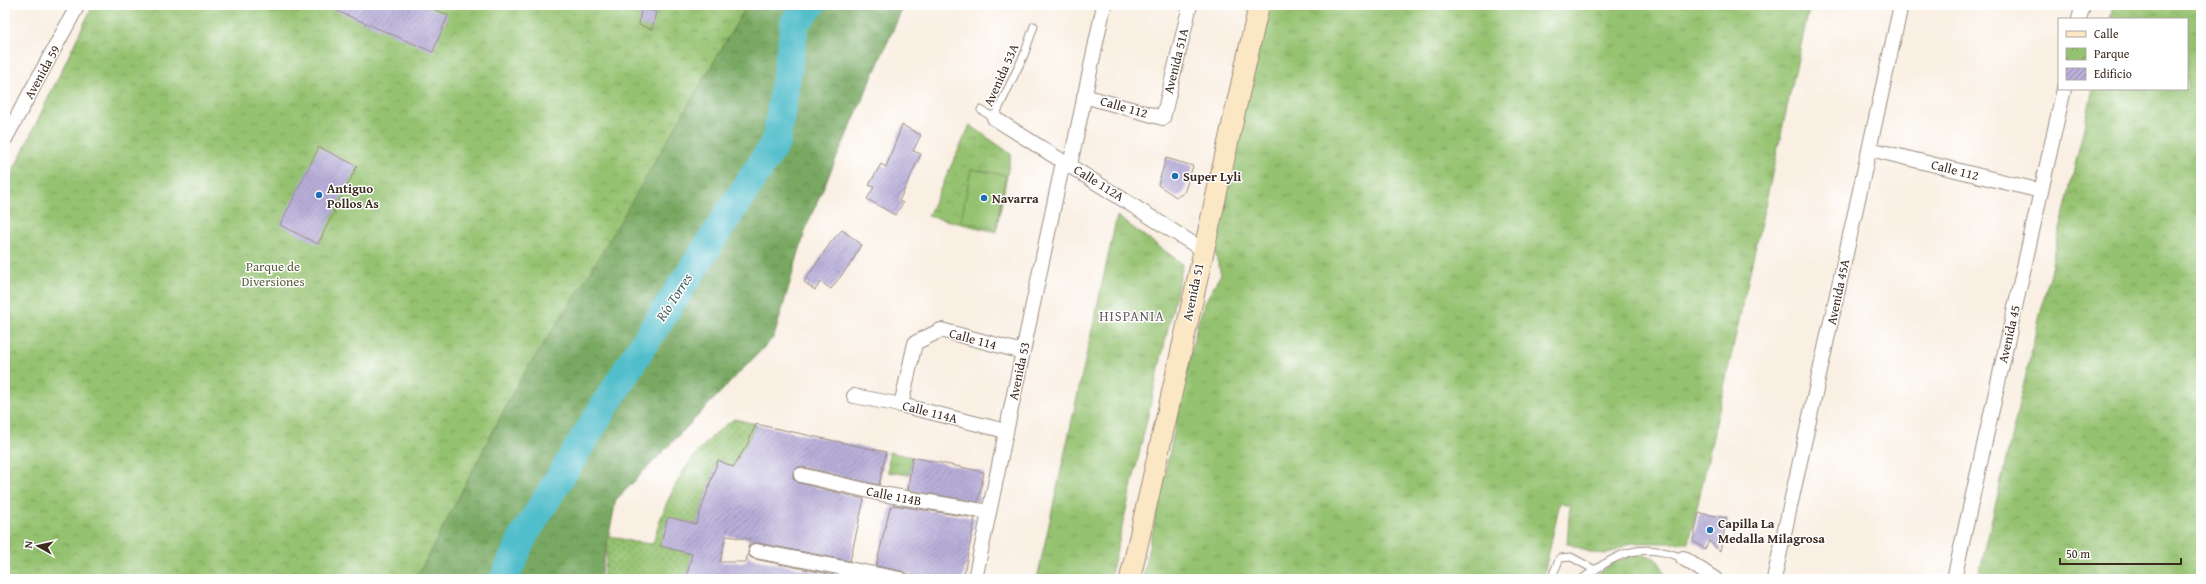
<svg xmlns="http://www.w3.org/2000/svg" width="2206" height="584" font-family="'Gentium Book Plus',serif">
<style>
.grass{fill:url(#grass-tufts);stroke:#687647}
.forest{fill:url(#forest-crowns);stroke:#5a6940}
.park{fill:url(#park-crowns);stroke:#687647}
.garden{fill:url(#garden-dots);stroke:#687647}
.pitch{fill:#95c270;stroke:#687647}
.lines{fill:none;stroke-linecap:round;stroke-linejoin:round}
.river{stroke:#51becb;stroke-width:29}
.building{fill:url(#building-hatch)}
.lane-casing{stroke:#9a8c80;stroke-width:9}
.street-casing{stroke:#9a8c80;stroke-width:16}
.secondary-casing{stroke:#9a8c80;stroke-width:22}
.lane{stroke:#fff;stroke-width:7}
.street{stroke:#fff;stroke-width:14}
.secondary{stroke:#fbe7c3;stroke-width:20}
.poi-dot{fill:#1f6fb2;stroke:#fff;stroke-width:1.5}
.labels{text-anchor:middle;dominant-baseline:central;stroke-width:3;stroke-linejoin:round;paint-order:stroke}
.street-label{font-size:13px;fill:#3b2a1e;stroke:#fff}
.poi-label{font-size:13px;font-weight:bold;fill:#3b2a1e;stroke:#fff;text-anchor:start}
.park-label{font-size:13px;fill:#5a5f3b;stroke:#fff}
.water-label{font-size:14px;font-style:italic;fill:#435e5b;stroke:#fff}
.neighbourhood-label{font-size:14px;letter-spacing:1px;fill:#67585f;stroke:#fff}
</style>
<defs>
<pattern id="grass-tufts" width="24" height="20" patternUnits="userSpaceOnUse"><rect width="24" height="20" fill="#95c270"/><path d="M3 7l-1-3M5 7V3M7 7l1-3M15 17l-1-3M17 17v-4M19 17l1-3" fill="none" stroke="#7b9e5b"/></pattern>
<pattern id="forest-crowns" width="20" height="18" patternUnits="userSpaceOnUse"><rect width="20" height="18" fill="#78a862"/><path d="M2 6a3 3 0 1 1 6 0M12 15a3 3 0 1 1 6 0" fill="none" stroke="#648950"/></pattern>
<pattern id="park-crowns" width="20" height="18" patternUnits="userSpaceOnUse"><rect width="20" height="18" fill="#95c270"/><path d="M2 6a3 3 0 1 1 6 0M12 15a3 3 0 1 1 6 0" fill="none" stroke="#7b9e5b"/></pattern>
<pattern id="garden-dots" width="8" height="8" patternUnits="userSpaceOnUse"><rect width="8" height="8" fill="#95c270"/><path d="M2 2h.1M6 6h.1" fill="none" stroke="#7b9e5b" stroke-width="1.8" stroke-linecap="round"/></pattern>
<pattern id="building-hatch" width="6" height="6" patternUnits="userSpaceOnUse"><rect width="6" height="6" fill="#b8aed9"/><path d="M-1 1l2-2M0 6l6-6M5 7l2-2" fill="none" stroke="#978eaf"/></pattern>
</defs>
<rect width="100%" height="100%" fill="#fff"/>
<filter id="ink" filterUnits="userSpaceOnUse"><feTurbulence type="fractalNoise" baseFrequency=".025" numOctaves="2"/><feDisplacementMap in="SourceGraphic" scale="8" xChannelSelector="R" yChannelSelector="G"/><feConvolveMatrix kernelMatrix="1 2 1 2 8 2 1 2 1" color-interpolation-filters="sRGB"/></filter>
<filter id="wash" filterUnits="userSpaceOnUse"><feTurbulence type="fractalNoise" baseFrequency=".012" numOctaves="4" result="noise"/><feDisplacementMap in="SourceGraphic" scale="16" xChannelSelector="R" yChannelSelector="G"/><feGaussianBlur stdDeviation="0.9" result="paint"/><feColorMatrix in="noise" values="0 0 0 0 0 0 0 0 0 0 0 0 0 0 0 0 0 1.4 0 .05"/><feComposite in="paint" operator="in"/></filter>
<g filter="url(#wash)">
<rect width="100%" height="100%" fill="#f9efe2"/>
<path class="grass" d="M 1266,5 L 1810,5 L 1689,543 L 1631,543 L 1608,554 L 1592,553 L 1567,543 L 1570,506 L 1560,502 L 1543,579 L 1142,579 L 1197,325 L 1205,302 L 1221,274 L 1215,253 L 1216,228 Z
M 1117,216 L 1183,264 L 1110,579 L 1037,579 Z
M 1636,554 C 1657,556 1660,559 1666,579 L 1591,579 L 1612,563 Z"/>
<path class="forest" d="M 690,5 L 904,5 L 807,225 L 774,337 L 616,500 L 600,579 L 416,579 L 519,381 L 551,332 Z"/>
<path class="park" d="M 93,5 L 747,5 L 588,276 L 519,381 L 416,579 L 5,579 L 5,188 Z
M 2113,5 L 2201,5 L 2201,579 L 1978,579 L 2093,89 L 2187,89 L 2187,19 L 2110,19 Z
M 970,125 L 1011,154 L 996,232 L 928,216 Z
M 889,452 L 912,457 L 909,475 L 888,472 Z"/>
<path class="garden" d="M 734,419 L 756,424 L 747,445 L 733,467 L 718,460 L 696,524 L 668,518 L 661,546 L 692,554 L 686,579 L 603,579 L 605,564 L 606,564 L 608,535 L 633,542 L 653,544 C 666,493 690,450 734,419 Z"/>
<path class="pitch" d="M 971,169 L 1006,175 L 996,229 L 961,221 Z"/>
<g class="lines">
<path class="river" d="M 504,579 L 524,535 L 637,354 L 776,142 L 795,22 L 811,5"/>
</g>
<g id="blocks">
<path class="building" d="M 323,5 L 423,5 L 448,15 L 433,52 Z
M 641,8 L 656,12 L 652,29 L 639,25 Z
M 902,125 L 921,135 L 913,151 L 921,154 L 899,201 L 903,203 L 895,215 L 867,199 L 874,187 L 869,185 L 881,164 L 886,167 Z
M 319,147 L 357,166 L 318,244 L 280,225 Z
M 1166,158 L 1193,166 L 1184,193 L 1176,197 L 1158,185 Z
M 842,230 L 861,244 L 853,260 L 831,289 L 821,282 L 815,290 L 804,282 L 831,242 Z
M 756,424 L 886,452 L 879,485 L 803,467 L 798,467 L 793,473 L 793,478 L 799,483 L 864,499 L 850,561 L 758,543 L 753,543 L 748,548 L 750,539 L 726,536 L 720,562 L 746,562 L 748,552 L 750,557 L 754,559 L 834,575 L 833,579 L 686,579 L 692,554 L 660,546 L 668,517 L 696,524 L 718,460 L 733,467 L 747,445 Z
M 912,457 L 984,472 L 978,502 L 908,490 Z
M 893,505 L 975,518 L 963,579 L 941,579 L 907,574 L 902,571 L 876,566 L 890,508 Z
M 1699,513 L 1727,518 L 1720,551 L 1709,541 L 1705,549 L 1693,541 Z"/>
</g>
</g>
<g filter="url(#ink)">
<use href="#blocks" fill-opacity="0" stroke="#9a8c80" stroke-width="1"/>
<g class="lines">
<defs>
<path id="lane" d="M 981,110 L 994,118 L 1024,55 L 1034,26
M 1551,579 L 1560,558 L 1571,557 L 1595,570
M 1582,579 C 1617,553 1640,541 1683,558"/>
<path id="street" d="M 2079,19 L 2083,5
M 1084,96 L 1163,118 L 1190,5
M 994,118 L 1203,250
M 5,139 L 78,5
M 1870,149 L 2041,191
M 1070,165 L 1104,5
M 854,396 L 901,405 L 1006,431
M 901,405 L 915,343 L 941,330 L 1023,352
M 801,475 L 882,494 L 989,512
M 756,551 L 900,579
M 1683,558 L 1715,579
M 975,579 L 1063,162
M 1774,579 L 1901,5
M 1954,579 L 2064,89"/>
<path id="secondary" d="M 1130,579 L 1259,5"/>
</defs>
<use href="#lane" class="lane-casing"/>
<use href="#street" class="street-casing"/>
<use href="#secondary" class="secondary-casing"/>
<use href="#lane" class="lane"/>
<use href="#street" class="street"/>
<use href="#secondary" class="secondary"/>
</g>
</g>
<g class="poi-dot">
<circle cx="1175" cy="176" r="4"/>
<circle cx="319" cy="195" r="4"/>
<circle cx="984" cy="198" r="4"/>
<circle cx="1710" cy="530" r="4"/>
</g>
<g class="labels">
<g class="street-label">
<text transform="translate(1176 61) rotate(-76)">Avenida 51A</text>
<text transform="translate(42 72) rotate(-61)">Avenida 59</text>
<text transform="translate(1001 75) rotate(-66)">Avenida 53A</text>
<text transform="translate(1124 107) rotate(16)">Calle 112</text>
<text transform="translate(1955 170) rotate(14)">Calle 112</text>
<text transform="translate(1099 183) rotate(32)">Calle 112A</text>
<text transform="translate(1193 292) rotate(-78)">Avenida 51</text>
<text transform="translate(1838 292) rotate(-78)">Avenida 45A</text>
<text transform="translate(2009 334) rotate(-77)">Avenida 45</text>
<text transform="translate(973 339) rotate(15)">Calle 114</text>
<text transform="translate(1019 371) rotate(-78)">Avenida 53</text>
<text transform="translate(930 412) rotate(14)">Calle 114A</text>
<text transform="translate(894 496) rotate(11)">Calle 114B</text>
</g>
<g class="poi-label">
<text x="1183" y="176">Super Lyli</text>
<text x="327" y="188">Antiguo<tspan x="327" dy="15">Pollos As</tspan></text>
<text x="992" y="198">Navarra</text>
<text x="1718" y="523">Capilla La<tspan x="1718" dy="15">Medalla Milagrosa</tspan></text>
</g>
<g class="park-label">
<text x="273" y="266">Parque de<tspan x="273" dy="15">Diversiones</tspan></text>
</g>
<g class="water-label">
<text transform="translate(674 297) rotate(-57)">Río Torres</text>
</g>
<g class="neighbourhood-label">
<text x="1132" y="316">HISPANIA</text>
</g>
</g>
<rect width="2206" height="584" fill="none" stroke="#fff" stroke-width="20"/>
<rect x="2058" y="18" width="130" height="72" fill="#ffffff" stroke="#b1aaa5"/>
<rect x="2066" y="31" width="20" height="6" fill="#fbe7c3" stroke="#b1aaa5"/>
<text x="2094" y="38" font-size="12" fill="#3b2a1e">Calle</text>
<rect x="2066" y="48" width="20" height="12" fill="url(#park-crowns)" stroke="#b1aaa5"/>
<text x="2094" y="58" font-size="12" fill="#3b2a1e">Parque</text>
<rect x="2066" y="68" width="20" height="12" fill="url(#building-hatch)" stroke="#b1aaa5"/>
<text x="2094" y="78" font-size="12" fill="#3b2a1e">Edificio</text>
<g transform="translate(38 546) rotate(278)" stroke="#ffffff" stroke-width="3" paint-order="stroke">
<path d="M0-3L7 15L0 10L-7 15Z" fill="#3b2a1e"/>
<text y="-6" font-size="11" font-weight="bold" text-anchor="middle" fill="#3b2a1e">N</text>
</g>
<path d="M2060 558v6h121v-6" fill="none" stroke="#3b2a1e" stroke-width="2"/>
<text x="2066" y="558" font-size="12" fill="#3b2a1e" stroke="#ffffff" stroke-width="3" paint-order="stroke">50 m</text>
</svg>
